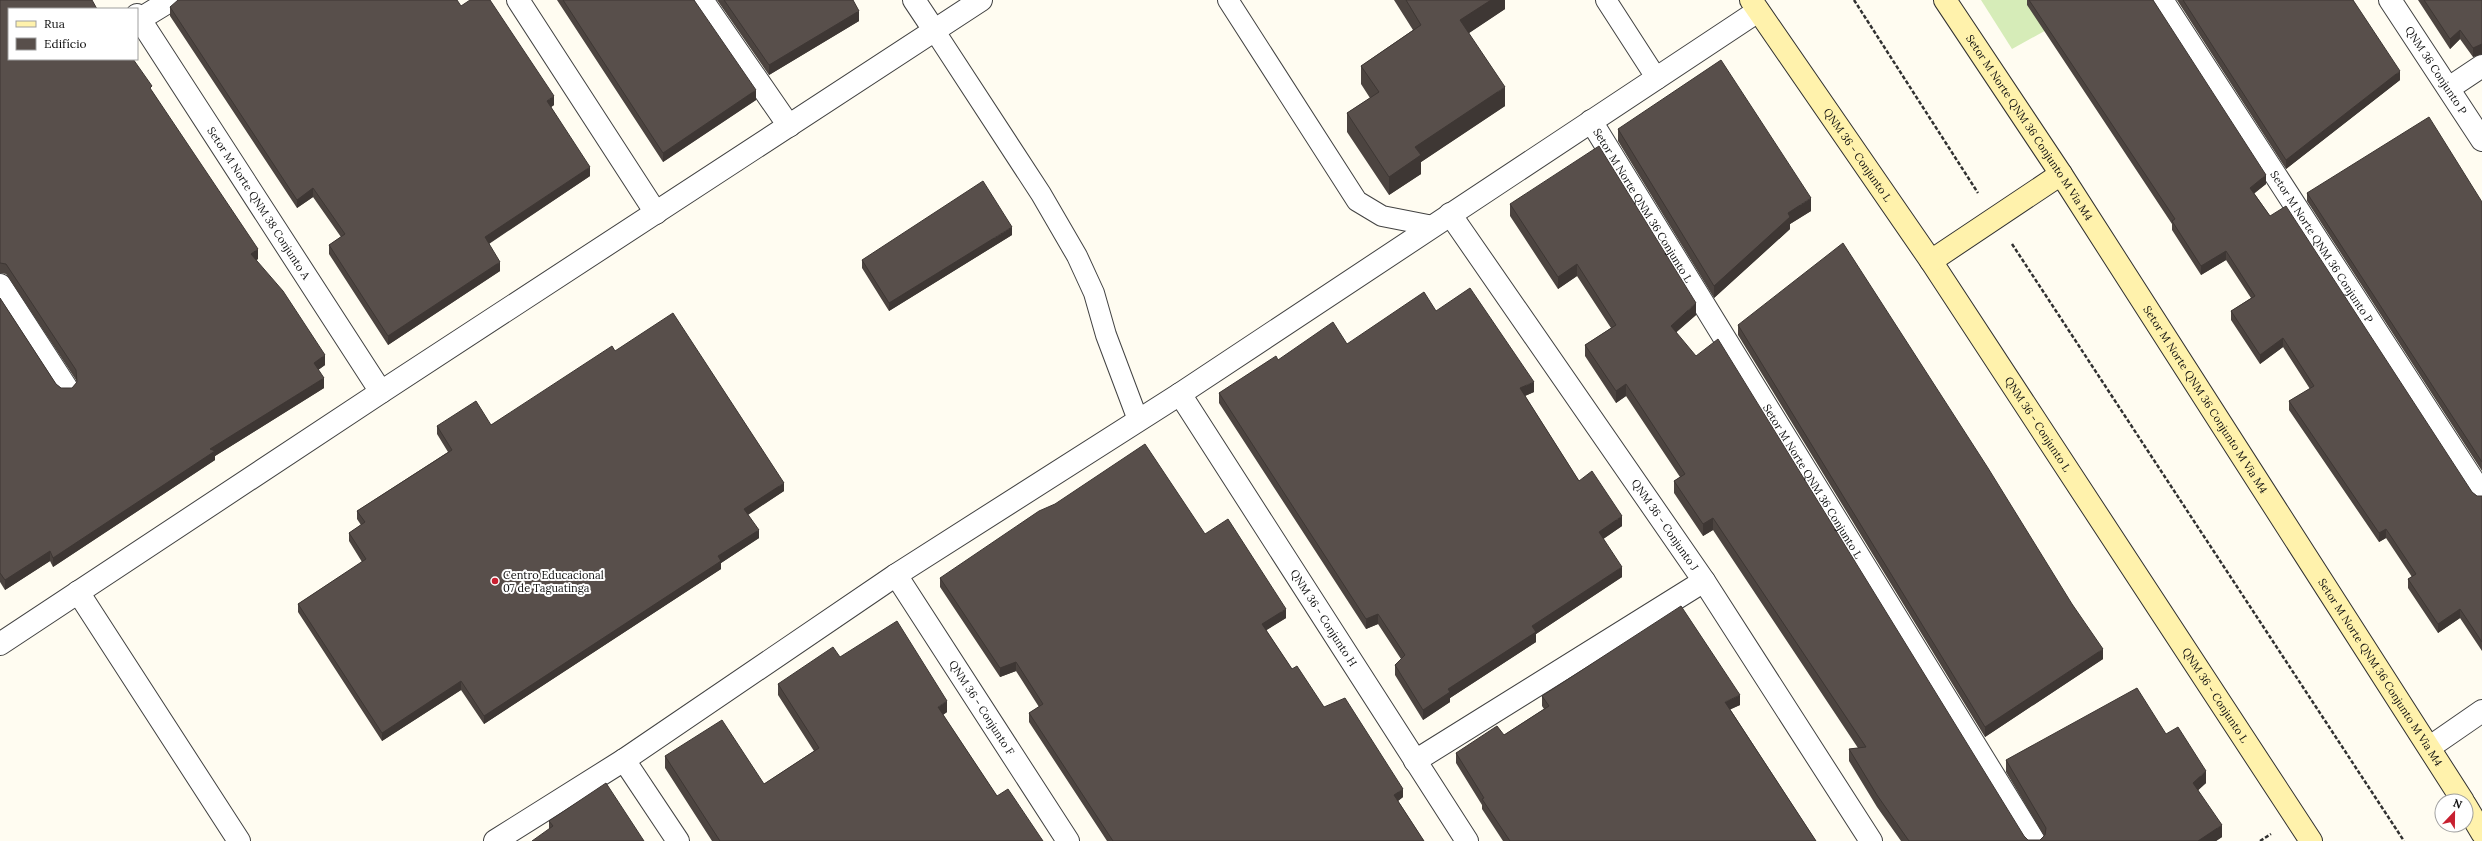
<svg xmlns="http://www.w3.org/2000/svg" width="2482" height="841" font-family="Lora,serif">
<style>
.green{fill:#d6ecb8}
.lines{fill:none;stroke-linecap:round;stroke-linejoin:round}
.lane-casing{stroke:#424242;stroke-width:22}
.street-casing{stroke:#424242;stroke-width:24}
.secondary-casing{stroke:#313131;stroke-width:24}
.path{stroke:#313131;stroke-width:2.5;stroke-dasharray:4 2;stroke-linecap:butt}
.lane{stroke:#fff;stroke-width:20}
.street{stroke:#fff;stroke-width:22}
.secondary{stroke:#fff2ac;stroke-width:22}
.wall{fill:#4c4440}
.shaded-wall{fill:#3e3734}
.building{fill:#584f4b;stroke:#3e3734}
.poi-dot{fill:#c72030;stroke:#fff;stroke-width:1.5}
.labels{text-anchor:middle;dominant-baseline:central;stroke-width:4;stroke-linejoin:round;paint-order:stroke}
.street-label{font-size:11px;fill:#0f0f0f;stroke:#fff}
.poi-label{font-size:11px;fill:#0f0f0f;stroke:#fff;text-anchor:start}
</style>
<rect width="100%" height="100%" fill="#fffcf1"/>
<path class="green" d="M 1981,0 L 2032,0 L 2050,28 L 2012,49 Z"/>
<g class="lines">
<defs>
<path id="lane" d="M 1228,0 L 1357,201 L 1382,216 L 1433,226
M 1606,0 L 1657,79
M 934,30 L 1041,194 L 1077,256 L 1094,293 L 1106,335 L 1138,420"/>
<g id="street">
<path d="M 518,0 L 656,213"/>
<path d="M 702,0 L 789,126"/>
<path d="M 914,0 L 934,30"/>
<path id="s1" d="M 2162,0 L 2482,494"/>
<path id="s2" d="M 2390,0 L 2482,140"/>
<path id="s3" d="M 137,15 L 381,392"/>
<path d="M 140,19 L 171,0"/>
<path d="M 2449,88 L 2482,66"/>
<path id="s4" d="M 1591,121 L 2034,841"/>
<path id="s5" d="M 1450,214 L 1704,581 L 1871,841"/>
<path d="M 0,285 L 66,387"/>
<path id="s6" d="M 1180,394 L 1467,841"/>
<path id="s7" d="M 896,575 L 1068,841"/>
<path d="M 78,592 L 239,841"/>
<path d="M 0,644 L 381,392 L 981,0"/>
<path d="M 2430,747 L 2482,711"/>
<path d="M 624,760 L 678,841"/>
<path d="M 1415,761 L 1704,581"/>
<path d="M 495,841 L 624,760 L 896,575 L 1180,394 L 1758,11"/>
</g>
<g id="secondary">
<path id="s8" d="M 1751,0 L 1931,261 L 2311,841"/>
<path id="s9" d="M 1945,0 L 2061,174 L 2463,801"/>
<path d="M 1931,261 L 2061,174"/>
<path d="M 2466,806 L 2482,833"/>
</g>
</defs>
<use href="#lane" class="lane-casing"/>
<use href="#street" class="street-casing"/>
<use href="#secondary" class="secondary-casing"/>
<path class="path" d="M 1854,0 L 1978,193
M 2012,244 L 2404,841
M 2260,841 L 2271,834"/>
<use href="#lane" class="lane"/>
<use href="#street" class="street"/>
<use href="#secondary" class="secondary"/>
</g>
<path class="wall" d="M 0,0 L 9,9 L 152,91 L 258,259 L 256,260 L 325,365 L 318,370 L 324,388 L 215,456 L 215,460 L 53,567 L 50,561 L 5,590 L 0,582 L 0,298 L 56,384 L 61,388 L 72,388 L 77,383 L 76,380 L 6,274 L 0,273 Z
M 557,0 L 694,0 L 756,100 L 663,162 Z
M 717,0 L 853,0 L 859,21 L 769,75 Z
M 1394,0 L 1505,0 L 1505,9 L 1469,33 L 1505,106 L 1421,162 L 1421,174 L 1389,195 L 1347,132 L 1347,113 L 1370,98 L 1361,84 L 1361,66 L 1413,30 Z
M 2027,0 L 2153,0 L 2266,184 L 2254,193 L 2270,216 L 2472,492 L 2477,496 L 2482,496 L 2482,651 L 2460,618 L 2438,633 L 2408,588 L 2408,579 L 2412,577 L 2386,538 L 2379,542 L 2289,410 L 2289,401 L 2310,389 L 2283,347 L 2260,364 L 2231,320 L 2231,311 L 2251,298 L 2226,260 L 2201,275 L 2172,230 L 2172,224 L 2027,5 Z
M 2177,0 L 2353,0 L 2400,80 L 2286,169 Z
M 2418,0 L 2482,0 L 2482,54 L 2473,57 L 2460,39 L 2450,49 Z
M 461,6 L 554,105 L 551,107 L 590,176 L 489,244 L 500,271 L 388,345 L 329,254 L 329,245 L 341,237 L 313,197 L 297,208 L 170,16 L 170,7 Z
M 1618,129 L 1811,211 L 1790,224 L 1790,229 L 1714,298 L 1618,141 Z
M 2307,193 L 2482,202 L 2482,471 L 2307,201 Z
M 1510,204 L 1696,315 L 1676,332 L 2024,836 L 2028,840 L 2040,840 L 2044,836 L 2006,772 L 2006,760 L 2166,734 L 2206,783 L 2198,790 L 2222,837 L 2216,841 L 1901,841 L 1877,807 L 1849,761 L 1849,749 L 1858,748 L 1713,530 L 1703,536 L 1674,493 L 1674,481 L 1680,477 L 1626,396 L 1616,403 L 1585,356 L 1585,345 L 1611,328 L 1577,276 L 1558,289 L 1510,216 Z
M 1012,235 L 889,311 L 862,268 L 862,260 Z
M 1436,311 L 1534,392 L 1525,396 L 1579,481 L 1622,526 L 1603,539 L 1622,577 L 1536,634 L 1536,642 L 1450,698 L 1450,702 L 1423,720 L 1395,675 L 1395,665 L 1401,659 L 1378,624 L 1366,629 L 1219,403 L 1219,393 L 1278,360 L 1347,344 Z
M 1738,325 L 2072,604 L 2103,659 L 1985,737 L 1738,335 Z
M 615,351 L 784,491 L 748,515 L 759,538 L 721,563 L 721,569 L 484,724 L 461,690 L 382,741 L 298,612 L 298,604 L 362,562 L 349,541 L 349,533 L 361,525 L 357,519 L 357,511 L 448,452 L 437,434 L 437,426 L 491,425 Z
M 1205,534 L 1286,618 L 1266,630 L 1292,669 L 1324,707 L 1403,797 L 1398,801 L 1424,841 L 1107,841 L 1029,722 L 1029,713 L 1039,707 L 1016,671 L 1000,677 L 940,587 L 940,578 Z
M 840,657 L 947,712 L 943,715 L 997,796 L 1043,841 L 712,841 L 665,768 L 665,756 L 764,784 L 814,751 L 778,695 L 778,684 Z
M 1542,696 L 1740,705 L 1730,709 L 1816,841 L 1503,841 L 1482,809 L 1482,805 L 1456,763 L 1456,753 L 1504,735 L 1544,709 L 1542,706 Z
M 549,821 L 644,841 L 549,829 Z"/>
<path class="shaded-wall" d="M 1491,0 L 1505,0 L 1505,9 L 1460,39 L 1460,20 Z
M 859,11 L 859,21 L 769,75 L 769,65 Z
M 2460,30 L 2460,39 L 2450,49 L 2450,39 Z
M 2482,44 L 2482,54 L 2473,57 L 2473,48 Z
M 2400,71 L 2400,80 L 2286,169 L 2286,160 Z
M 1505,87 L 1505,106 L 1421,162 L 1421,174 L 1389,195 L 1389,177 L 1415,147 Z
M 756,90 L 756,100 L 663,162 L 663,153 Z
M 554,96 L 554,105 L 547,110 L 547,101 Z
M 590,167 L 590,176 L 485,246 L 485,237 Z
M 2266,175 L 2266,184 L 2250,197 L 2250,188 Z
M 313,188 L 313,197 L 297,208 L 297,200 Z
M 1811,198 L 1811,211 L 1790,224 L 1790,229 L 1714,298 L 1714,286 L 1788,213 Z
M 1012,227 L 1012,235 L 889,311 L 889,303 Z
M 258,249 L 258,259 L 251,263 L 251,254 Z
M 2226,251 L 2226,260 L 2201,275 L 2201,266 Z
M 500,262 L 500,271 L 388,345 L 388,336 Z
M 1577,264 L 1577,276 L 1558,289 L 1558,277 Z
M 1696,303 L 1696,315 L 1671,337 L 1671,326 Z
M 2283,338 L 2283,347 L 2260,364 L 2260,355 Z
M 325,355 L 325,365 L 314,373 L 314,363 Z
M 324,378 L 324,388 L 215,456 L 215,460 L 53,567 L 53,558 L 210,449 Z
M 1534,382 L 1534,392 L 1520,398 L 1520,388 Z
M 1626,384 L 1626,396 L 1616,403 L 1616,391 Z
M 784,483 L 784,491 L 744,517 L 744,509 Z
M 1622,516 L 1622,526 L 1599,542 L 1599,532 Z
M 1713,518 L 1713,530 L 1703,536 L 1703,524 Z
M 2386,529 L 2386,538 L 2379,542 L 2379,533 Z
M 759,530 L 759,538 L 721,563 L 721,569 L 484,724 L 484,716 L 718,556 Z
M 50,551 L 50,561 L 5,590 L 5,580 Z
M 1622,567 L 1622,577 L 1536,634 L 1536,642 L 1450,698 L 1450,702 L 1423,720 L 1423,710 L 1448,689 L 1532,626 Z
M 1286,609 L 1286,618 L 1262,633 L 1262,624 Z
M 2460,609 L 2460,618 L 2438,633 L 2438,624 Z
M 1378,614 L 1378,624 L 1366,629 L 1366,619 Z
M 2103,649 L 2103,659 L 1985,737 L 1985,727 Z
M 1016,662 L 1016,671 L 1000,677 L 1000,668 Z
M 461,681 L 461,690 L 382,741 L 382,733 Z
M 1740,695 L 1740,705 L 1725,712 L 1725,702 Z
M 947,701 L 947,712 L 938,718 L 938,707 Z
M 2206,771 L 2206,783 L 2193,795 L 2193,783 Z
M 1403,789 L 1403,797 L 1394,804 L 1394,795 Z
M 2222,825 L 2222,837 L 2216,841 L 2198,841 Z"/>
<path class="building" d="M 0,0 L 92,0 L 97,9 L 9,9 L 9,59 L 133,59 L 152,86 L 150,88 L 258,249 L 251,254 L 283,291 L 325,355 L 314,363 L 324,378 L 210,449 L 215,451 L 53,558 L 50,551 L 5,580 L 0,573 L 0,298 L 56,384 L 61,388 L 72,388 L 77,382 L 76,370 L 6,264 L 0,263 Z
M 178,0 L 457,0 L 461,6 L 470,0 L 490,0 L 554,96 L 547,101 L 590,167 L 485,237 L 500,262 L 388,336 L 329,245 L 345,234 L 313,188 L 297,200 L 170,7 Z
M 563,0 L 694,0 L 756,90 L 663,153 Z
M 724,0 L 853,0 L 859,11 L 769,65 Z
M 1406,0 L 1491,0 L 1460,20 L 1505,87 L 1415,147 L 1421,155 L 1389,177 L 1347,113 L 1379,92 L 1361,66 L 1421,25 Z
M 2029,0 L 2153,0 L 2266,175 L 2250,188 L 2270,216 L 2286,206 L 2472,492 L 2477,496 L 2482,496 L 2482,642 L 2460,609 L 2438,624 L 2408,579 L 2416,574 L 2386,529 L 2379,533 L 2289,401 L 2314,386 L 2283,338 L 2260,355 L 2231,311 L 2255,296 L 2226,251 L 2201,266 L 2172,221 L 2175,219 Z
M 2183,0 L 2353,0 L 2400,71 L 2286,160 Z
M 2424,0 L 2482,0 L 2482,44 L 2473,48 L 2460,30 L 2450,39 Z
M 1721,60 L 1811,198 L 1788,213 L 1790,217 L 1714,286 L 1618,129 Z
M 2429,117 L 2482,202 L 2482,462 L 2307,193 Z
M 1599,146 L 1696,303 L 1671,326 L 1696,356 L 1718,339 L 2024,836 L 2028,840 L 2040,840 L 2045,835 L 2046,828 L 2006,760 L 2137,688 L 2166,734 L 2178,727 L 2206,771 L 2193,783 L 2222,825 L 2198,841 L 1909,841 L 1877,795 L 1849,749 L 1866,747 L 1713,518 L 1703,524 L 1674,481 L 1685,474 L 1626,384 L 1616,391 L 1585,345 L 1616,325 L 1577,264 L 1558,277 L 1510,204 Z
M 983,181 L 1012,227 L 889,303 L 862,260 Z
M 1843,243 L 1988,468 L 2072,604 L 2103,649 L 1985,727 L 1738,325 Z
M 1470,288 L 1534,382 L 1520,388 L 1579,481 L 1592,471 L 1622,516 L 1599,532 L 1622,567 L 1532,626 L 1536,632 L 1448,689 L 1450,692 L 1423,710 L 1395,665 L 1405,655 L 1378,614 L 1366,619 L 1219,393 L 1276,356 L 1278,360 L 1333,322 L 1347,344 L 1424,292 L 1436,311 Z
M 673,313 L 784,483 L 744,509 L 759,530 L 718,556 L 721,561 L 484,716 L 461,681 L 382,733 L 298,604 L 366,559 L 349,533 L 365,522 L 357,511 L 452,450 L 437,426 L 476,401 L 491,425 L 612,346 L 615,351 Z
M 1145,444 L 1205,534 L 1228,519 L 1286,609 L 1262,624 L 1292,669 L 1297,666 L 1324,707 L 1345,698 L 1403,789 L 1394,795 L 1424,841 L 1113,841 L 1029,713 L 1043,704 L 1016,662 L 1000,668 L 940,578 L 1039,511 L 1055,504 Z
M 1681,606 L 1740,695 L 1725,702 L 1816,841 L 1510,841 L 1482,799 L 1484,798 L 1456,753 L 1497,726 L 1504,735 L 1549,706 L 1542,696 Z
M 897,621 L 947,701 L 938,707 L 997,796 L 1008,789 L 1043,841 L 720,841 L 665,756 L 722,720 L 764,784 L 819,748 L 778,684 L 833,647 L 840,657 Z
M 606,783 L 644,841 L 532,841 L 553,826 L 549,821 Z"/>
<circle class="poi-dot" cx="495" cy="581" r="4"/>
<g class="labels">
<g class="street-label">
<text stroke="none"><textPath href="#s2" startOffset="84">QNM 36 Conjunto P</textPath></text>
<text stroke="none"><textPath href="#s9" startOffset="153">Setor M Norte QNM 36 Conjunto M Via M4</textPath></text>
<text stroke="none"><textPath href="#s8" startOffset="188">QNM 36 - Conjunto L</textPath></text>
<text stroke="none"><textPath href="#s3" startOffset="224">Setor M Norte QNM 38 Conjunto A</textPath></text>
<text stroke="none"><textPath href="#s4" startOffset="99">Setor M Norte QNM 36 Conjunto L</textPath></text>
<text stroke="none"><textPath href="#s1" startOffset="294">Setor M Norte QNM 36 Conjunto P</textPath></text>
<text stroke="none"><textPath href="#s9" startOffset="477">Setor M Norte QNM 36 Conjunto M Via M4</textPath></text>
<text stroke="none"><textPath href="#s8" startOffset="512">QNM 36 - Conjunto L</textPath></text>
<text stroke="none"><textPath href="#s4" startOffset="423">Setor M Norte QNM 36 Conjunto L</textPath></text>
<text stroke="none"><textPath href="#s5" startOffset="378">QNM 36 - Conjunto J</textPath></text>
<text stroke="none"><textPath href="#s6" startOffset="266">QNM 36 - Conjunto H</textPath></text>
<text stroke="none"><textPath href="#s9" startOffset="801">Setor M Norte QNM 36 Conjunto M Via M4</textPath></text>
<text stroke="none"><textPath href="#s8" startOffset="836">QNM 36 - Conjunto L</textPath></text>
<text stroke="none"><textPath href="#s7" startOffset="158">QNM 36 - Conjunto F</textPath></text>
</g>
<g class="poi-label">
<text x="503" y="575">Centro Educacional<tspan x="503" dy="13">07 de Taguatinga</tspan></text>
</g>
</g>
<rect x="8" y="8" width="130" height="52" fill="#ffffff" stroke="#9f9f9f"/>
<rect x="16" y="21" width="20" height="6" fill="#fff2ac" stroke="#9f9f9f"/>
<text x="44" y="28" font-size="12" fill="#0f0f0f">Rua</text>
<rect x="16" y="38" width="20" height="12" fill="#584f4b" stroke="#9f9f9f"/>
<text x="44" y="48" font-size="12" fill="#0f0f0f">Edifício</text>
<g transform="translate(2454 813) rotate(22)"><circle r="19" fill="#ffffff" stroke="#9f9f9f"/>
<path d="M0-3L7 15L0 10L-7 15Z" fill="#c72030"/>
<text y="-6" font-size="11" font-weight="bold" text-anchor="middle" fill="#0f0f0f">N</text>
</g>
</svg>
